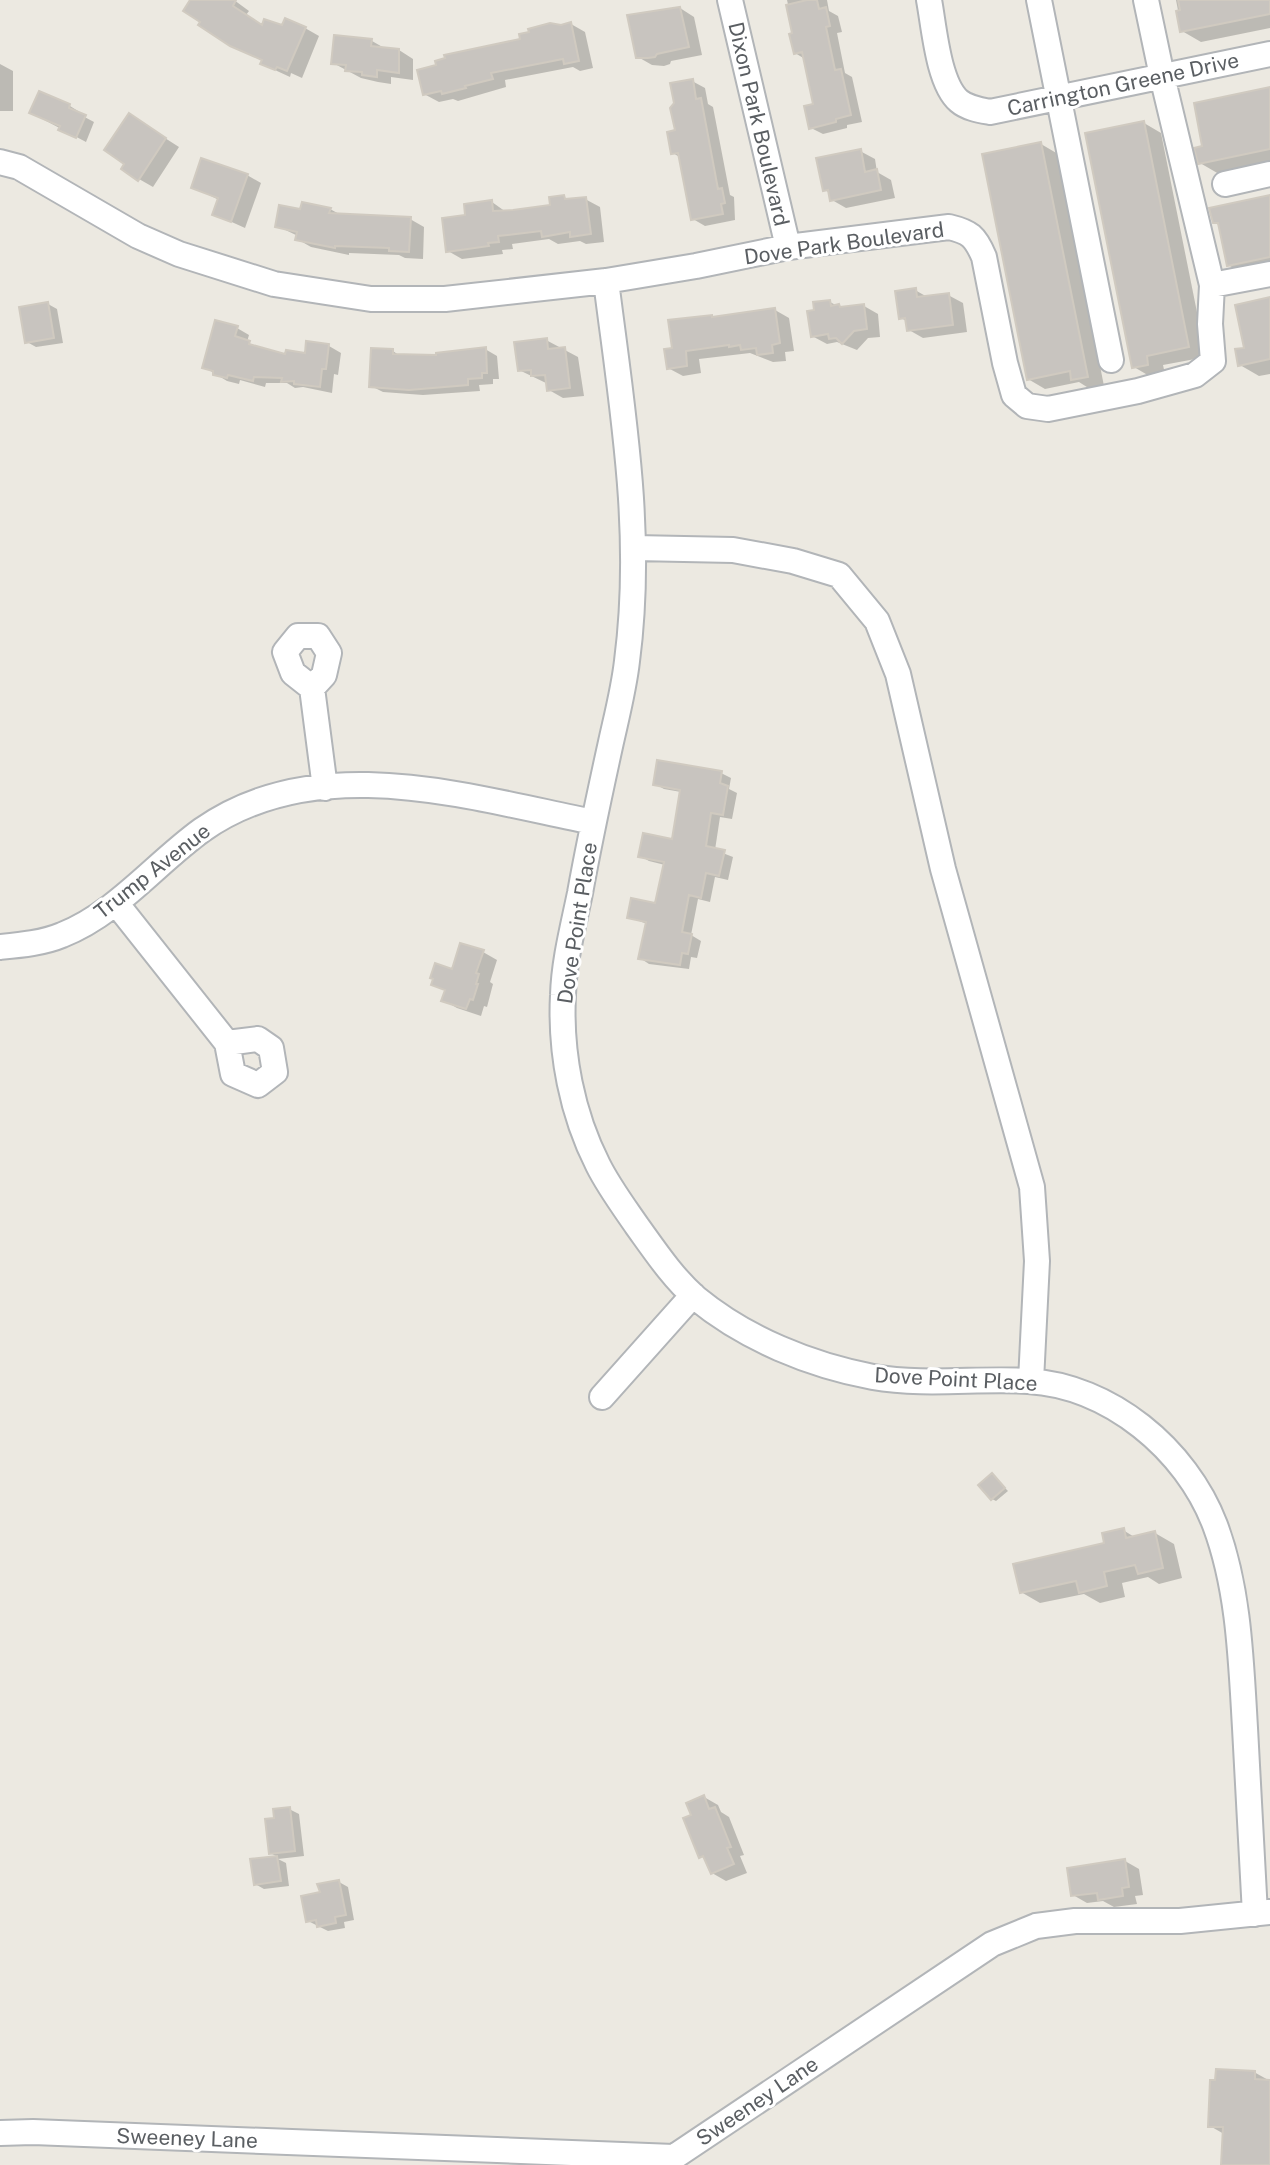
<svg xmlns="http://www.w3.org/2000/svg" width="1270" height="2165" font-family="'Public Sans',sans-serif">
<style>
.shadow{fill:#0003}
.building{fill:#c8c4bf;stroke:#d0cac0;stroke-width:2}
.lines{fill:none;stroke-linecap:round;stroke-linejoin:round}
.minor-casing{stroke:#b2b5b8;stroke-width:28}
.minor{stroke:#fff;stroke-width:24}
.labels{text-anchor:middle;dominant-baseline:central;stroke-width:6;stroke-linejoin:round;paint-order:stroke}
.street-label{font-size:21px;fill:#5a5e62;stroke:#fff}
</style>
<rect width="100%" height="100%" fill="#ece9e1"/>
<path class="shadow" d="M 192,0 L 234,0 L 249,11 L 246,15 L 263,27 L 305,28 L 319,36 L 302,78 L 291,73 L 290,77 L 277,71 L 203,22 Z
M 787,0 L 827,0 L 829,11 L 838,16 L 842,32 L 837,33 L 845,73 L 852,77 L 862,122 L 847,125 L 847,128 L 823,134 L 811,128 L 815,105 L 805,59 L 795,53 L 795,35 Z
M 1176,0 L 1270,0 L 1270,28 L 1201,42 L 1182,31 Z
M 680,8 L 694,17 L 702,55 L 671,61 L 670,64 L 664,66 L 652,65 L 638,57 Z
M 571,24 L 585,32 L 593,68 L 580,71 L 573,67 L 505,80 L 506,87 L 458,101 L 453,99 L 439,102 L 424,94 L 522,41 Z
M 372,41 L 386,49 L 399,50 L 413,59 L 413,80 L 391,77 L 391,84 L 378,82 L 361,78 L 333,63 Z
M 0,64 L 13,71 L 13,111 L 0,111 Z
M 692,81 L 705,88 L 708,104 L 713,107 L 730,195 L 734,197 L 735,220 L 705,226 L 693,219 L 681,158 L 673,153 L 677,132 Z
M 1270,89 L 1270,164 L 1219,174 L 1200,163 L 1204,147 Z
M 70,106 L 78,111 L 77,113 L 94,122 L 86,142 L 31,113 Z
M 1144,123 L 1161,133 L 1206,357 L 1163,365 L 1165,374 L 1151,377 L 1134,367 Z
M 143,124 L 179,147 L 153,187 L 139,179 L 127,163 Z
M 1041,144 L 1058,154 L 1104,386 L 1090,389 L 1079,382 L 1045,389 L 1028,379 Z
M 860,151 L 875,159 L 877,172 L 891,180 L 895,198 L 846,208 L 832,200 L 830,193 L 825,190 Z
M 247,175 L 261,183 L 245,228 L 214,214 L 219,200 L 193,187 Z
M 564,197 L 570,201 L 585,199 L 600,207 L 604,242 L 586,244 L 580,241 L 558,244 L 549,239 L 512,244 L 513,249 L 502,250 L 503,254 L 462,259 L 448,251 L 467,216 L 492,202 L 506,212 L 551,207 Z
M 1270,197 L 1270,271 L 1248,276 L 1228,265 L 1220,226 L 1214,222 Z
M 330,209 L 341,215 L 410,219 L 424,227 L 423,259 L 405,258 L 399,255 L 349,253 L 349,255 L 311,247 L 297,239 L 298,236 L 277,226 L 302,211 Z
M 915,290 L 929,298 L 948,295 L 963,303 L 967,332 L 923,338 L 909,330 L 908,322 L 901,318 Z
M 1270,299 L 1270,374 L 1259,376 L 1240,365 Z
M 830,302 L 843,309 L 864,306 L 878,314 L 880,337 L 868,338 L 857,350 L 837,342 L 827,344 L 812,336 Z
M 48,304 L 57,309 L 63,343 L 36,347 L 27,342 Z
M 775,310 L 789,318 L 794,351 L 785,352 L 786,361 L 773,362 L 750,353 L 699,359 L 701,373 L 683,376 L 668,368 L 674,349 L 712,317 L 715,319 Z
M 237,328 L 249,335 L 247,342 L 262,350 L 287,356 L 306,355 L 329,346 L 341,353 L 338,375 L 334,374 L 332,393 L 303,387 L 295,388 L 287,383 L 266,383 L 265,387 L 240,380 L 239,384 L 227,381 L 204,367 Z
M 546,340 L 578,357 L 584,396 L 563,398 L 549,390 L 548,384 L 519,370 Z
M 485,349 L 497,356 L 499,379 L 493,379 L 493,384 L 479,385 L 480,391 L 423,395 L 383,392 L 371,386 L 393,351 L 400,356 L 438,357 Z
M 721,773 L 731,778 L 729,789 L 737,793 L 732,819 L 720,817 L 715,850 L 733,857 L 728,880 L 715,877 L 710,902 L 698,899 L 691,935 L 701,941 L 697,958 L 691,957 L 689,969 L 649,964 L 640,958 L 647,924 L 629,917 L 657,905 L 665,865 L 649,861 L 640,856 L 673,841 L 681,792 L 664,789 L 655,784 Z
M 483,952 L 497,960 L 490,982 L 493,984 L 487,1007 L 484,1006 L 481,1016 L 457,1008 L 443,1000 L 446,991 L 433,984 Z
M 992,1475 L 1008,1491 L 996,1501 L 992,1499 Z
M 1123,1530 L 1136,1538 L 1155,1533 L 1174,1544 L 1182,1578 L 1159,1584 L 1148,1577 L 1122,1583 L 1125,1597 L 1100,1603 L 1084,1594 L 1040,1603 L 1021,1592 L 1106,1545 Z
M 704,1797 L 718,1805 L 721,1812 L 729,1817 L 744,1855 L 740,1856 L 747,1873 L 726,1881 L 712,1873 L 706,1859 L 701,1856 L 693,1816 Z
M 289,1809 L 299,1814 L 304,1856 L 278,1859 L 286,1863 L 289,1886 L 264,1889 L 255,1884 L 252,1861 L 278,1857 L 270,1853 L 276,1819 Z
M 1125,1861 L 1139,1869 L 1143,1895 L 1135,1896 L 1137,1904 L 1114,1907 L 1103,1901 L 1087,1903 L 1073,1895 Z
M 339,1882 L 348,1887 L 354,1920 L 344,1922 L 345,1928 L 328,1931 L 308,1921 L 323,1894 Z
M 1254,2072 L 1270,2081 L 1270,2165 L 1222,2165 L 1224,2134 L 1210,2126 Z"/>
<path class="building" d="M 190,0 L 236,0 L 233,6 L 262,25 L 264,19 L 282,25 L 285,18 L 306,27 L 287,71 L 277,67 L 275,70 L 260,64 L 262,60 L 230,46 L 198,25 L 200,22 L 183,11 Z
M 807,0 L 817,0 L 819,9 L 826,7 L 830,26 L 826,27 L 835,70 L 841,69 L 851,115 L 836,119 L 836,122 L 809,129 L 804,106 L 813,104 L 802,52 L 794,54 L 789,34 L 792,33 L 786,5 Z
M 1178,0 L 1270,0 L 1270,14 L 1180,32 L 1176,11 L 1180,10 Z
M 680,7 L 689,47 L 657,54 L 655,57 L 648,58 L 636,58 L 627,15 Z
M 571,22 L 579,61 L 564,64 L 563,59 L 491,73 L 493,79 L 465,86 L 466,88 L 442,94 L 441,91 L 423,95 L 417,70 L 436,65 L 435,61 L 445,58 L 444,55 L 520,39 L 519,34 L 529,32 L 528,29 L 550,23 L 561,25 Z
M 334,35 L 372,39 L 371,46 L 399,49 L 399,73 L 377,70 L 377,77 L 362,75 L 362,72 L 345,71 L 346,65 L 331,64 Z
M 693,79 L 696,99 L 701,98 L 718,189 L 722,188 L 725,203 L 721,204 L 723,214 L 691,220 L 678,153 L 671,154 L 667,132 L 675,130 L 670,108 L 674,103 L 670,83 Z
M 1270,87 L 1270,149 L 1198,164 L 1194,148 L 1202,146 L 1194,103 Z
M 39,91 L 70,104 L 69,108 L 86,115 L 76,138 L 58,130 L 60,126 L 29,113 Z
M 129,113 L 166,138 L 138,181 L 121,169 L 124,164 L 104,150 Z
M 1144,121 L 1189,347 L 1147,356 L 1148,365 L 1132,368 L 1085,133 Z
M 1041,142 L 1088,377 L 1071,380 L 1070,371 L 1027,380 L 982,154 Z
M 861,149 L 865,172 L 877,169 L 881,190 L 830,201 L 828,190 L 823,191 L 816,158 Z
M 201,158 L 248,174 L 231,222 L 212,215 L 218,198 L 191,188 Z
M 564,195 L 565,199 L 586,197 L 591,234 L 570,237 L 570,232 L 542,237 L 541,231 L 516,234 L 498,236 L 499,242 L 488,243 L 489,246 L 446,252 L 442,218 L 465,215 L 464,204 L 492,200 L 493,211 L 513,210 L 550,205 L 549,197 Z
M 1270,195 L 1270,257 L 1227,266 L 1218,223 L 1213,223 L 1209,208 Z
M 302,202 L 331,208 L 329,213 L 411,217 L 409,252 L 389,251 L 389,248 L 335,246 L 335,248 L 295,240 L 297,232 L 275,227 L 279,205 L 300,209 Z
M 916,288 L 917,297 L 949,293 L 953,325 L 907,331 L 905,318 L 899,319 L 895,291 Z
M 1270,297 L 1270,359 L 1238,366 L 1235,349 L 1244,348 L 1235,305 Z
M 830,300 L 831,306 L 839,304 L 840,307 L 864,304 L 867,329 L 854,331 L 842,344 L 836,338 L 829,339 L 828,334 L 811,337 L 807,311 L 814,310 L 813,302 Z
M 48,302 L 54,338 L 25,343 L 19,307 Z
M 775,308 L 780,343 L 772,345 L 773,353 L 757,355 L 756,348 L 741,350 L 740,345 L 729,347 L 729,345 L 686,351 L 687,366 L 667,369 L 664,349 L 672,348 L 668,320 L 712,315 L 712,317 Z
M 215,320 L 238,326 L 235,336 L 250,341 L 249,344 L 285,354 L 286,350 L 305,353 L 306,341 L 329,344 L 326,369 L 322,369 L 320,387 L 294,384 L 294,381 L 281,382 L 282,378 L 254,377 L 253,381 L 228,375 L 227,378 L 213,375 L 213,371 L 202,368 Z
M 547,338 L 548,349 L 565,347 L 570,388 L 547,391 L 545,375 L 531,376 L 531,370 L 518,371 L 514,342 Z
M 486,347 L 487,373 L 482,373 L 482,378 L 468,379 L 468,385 L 409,390 L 369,387 L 371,348 L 393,349 L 393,354 L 436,355 L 436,353 Z
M 657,760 L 722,771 L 720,783 L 728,786 L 723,815 L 711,813 L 706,846 L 725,850 L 719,876 L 706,873 L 701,898 L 689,895 L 682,932 L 692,934 L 688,954 L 682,953 L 680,965 L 638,959 L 646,922 L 627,918 L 631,898 L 655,903 L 664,862 L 638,857 L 643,833 L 672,839 L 680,790 L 653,785 Z
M 460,943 L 484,950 L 476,973 L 479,974 L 476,984 L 478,984 L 473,1000 L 470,999 L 466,1009 L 441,1001 L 445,990 L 431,985 L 433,979 L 430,978 L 435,963 L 452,969 Z
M 992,1473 L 1005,1488 L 991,1500 L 978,1485 Z
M 1124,1528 L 1126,1538 L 1155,1531 L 1163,1568 L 1138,1574 L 1135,1565 L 1104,1572 L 1107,1586 L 1079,1593 L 1076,1581 L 1020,1593 L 1013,1564 L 1104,1543 L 1102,1533 Z
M 704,1795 L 709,1809 L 715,1807 L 731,1847 L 727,1848 L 734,1864 L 711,1874 L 703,1856 L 699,1858 L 683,1818 L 691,1815 L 686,1803 Z
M 290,1807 L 295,1851 L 269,1854 L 265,1819 L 274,1818 L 273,1809 Z
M 277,1856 L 281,1881 L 254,1885 L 250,1859 Z
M 1125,1859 L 1129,1887 L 1122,1888 L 1123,1896 L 1098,1900 L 1097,1893 L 1071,1896 L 1067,1868 Z
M 339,1880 L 346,1915 L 335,1917 L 336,1923 L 317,1927 L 316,1920 L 306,1922 L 301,1896 L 320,1892 L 317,1884 Z
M 1216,2069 L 1255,2071 L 1255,2079 L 1270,2080 L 1270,2165 L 1221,2165 L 1223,2127 L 1208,2127 L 1210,2080 L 1215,2080 Z"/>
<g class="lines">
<defs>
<path id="minor" d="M 730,0 L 788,247
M 929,0 C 934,26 938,83 959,101 C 967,108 979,110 990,112 L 1270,54
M 1039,0 L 1111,360
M 0,162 L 19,167 L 138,236 L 179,254 L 274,284 L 371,299 L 445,299 L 606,281 L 696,266 L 788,247 L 949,227 C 970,232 975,236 984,257 L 1005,363 L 1014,395 L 1027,406 L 1048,409 L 1138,391 L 1195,375 L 1213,361 L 1210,324 L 1212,285 L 1162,76 L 1146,0
M 1225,184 L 1270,174
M 606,281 C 622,408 644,532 627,661 C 624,688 617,715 611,742 C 600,792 589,843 580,893 C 573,927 564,961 563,995 C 560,1053 572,1114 598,1165 C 609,1187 624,1207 637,1226 C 655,1251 673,1278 696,1298 C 746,1339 810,1365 873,1377 C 925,1386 977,1378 1028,1381 C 1110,1386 1186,1449 1215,1525 C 1239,1589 1241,1660 1245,1728 C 1248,1790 1252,1852 1255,1914
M 1212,285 L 1270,274
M 635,548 L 733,550 L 793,561 L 839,575 L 877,621 L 898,674 L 943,869 L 1032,1187 L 1037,1261 L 1031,1381
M 312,688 L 293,673 L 285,652 L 298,636 L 318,636 L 329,653 L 324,675 L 312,688 L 325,788
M 116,903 L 227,1043 L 233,1074 L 258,1085 L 275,1072 L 271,1048 L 258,1039 L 227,1043
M 0,947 C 21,945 43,943 62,935 C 116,914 156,863 202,830 C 317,749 468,797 593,822
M 602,1397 L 693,1295
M 0,2133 L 33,2132 L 674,2157 L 992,1944 L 1036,1926 L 1075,1921 L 1180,1921 L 1269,1912"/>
</defs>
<use href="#minor" class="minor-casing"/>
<use href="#minor" class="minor"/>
</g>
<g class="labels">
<g class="street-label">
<text transform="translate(1123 84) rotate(-12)">Carrington Greene Drive</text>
<text transform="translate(759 124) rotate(77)">Dixon Park Boulevard</text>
<text transform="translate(844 243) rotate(-8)">Dove Park Boulevard</text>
<text transform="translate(152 871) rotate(-38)">Trump Avenue</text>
<text transform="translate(577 923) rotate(-81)">Dove Point Place</text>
<text transform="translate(956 1379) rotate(3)">Dove Point Place</text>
<text transform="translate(757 2101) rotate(-34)">Sweeney Lane</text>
<text transform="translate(187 2138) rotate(2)">Sweeney Lane</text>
</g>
</g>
</svg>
